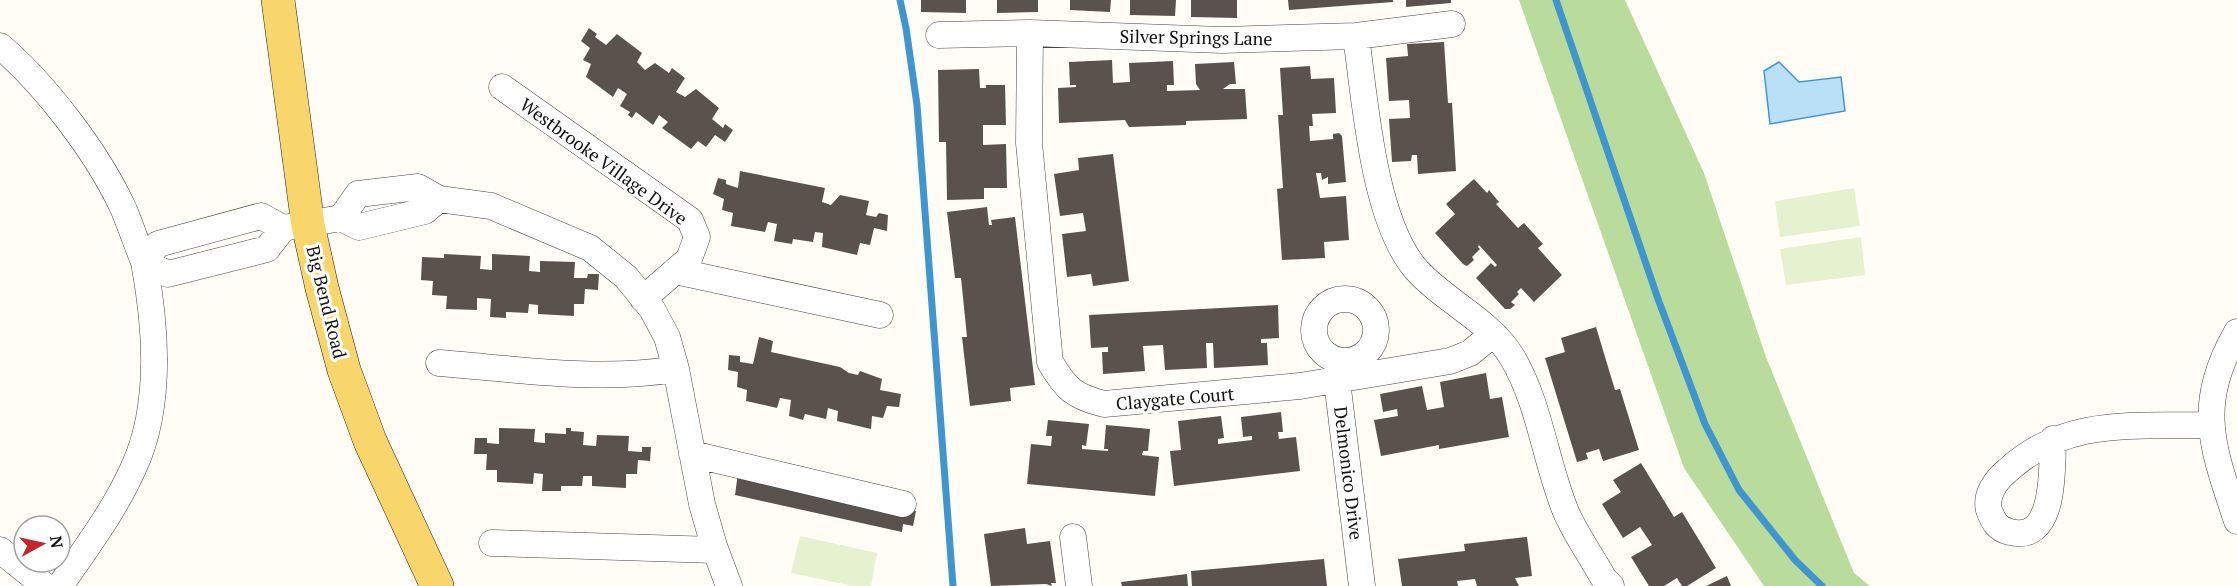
<svg xmlns="http://www.w3.org/2000/svg" width="2237" height="586" font-family="'PT Serif',serif">
<style>
.forest{fill:#b9dc9c}
.pitch{fill:#e6f2cf}
.water{fill:#b9e0f7;stroke:#3f96cf;stroke-width:1.5}
.lines{fill:none;stroke-linecap:round;stroke-linejoin:round}
.stream{stroke:#3f96cf;stroke-width:7}
.building{fill:#5a524d}
.minor-casing{stroke:#444;stroke-width:27}
.primary-casing{stroke:#222;stroke-width:34}
.minor{stroke:#fff;stroke-width:26}
.primary{stroke:#f9d66b;stroke-width:33}
.labels{text-anchor:middle;dominant-baseline:central;stroke-width:6;stroke-linejoin:round;paint-order:stroke}
.street-label{font-size:18px;fill:#111;stroke:#fff}
</style>
<rect width="100%" height="100%" fill="#fffdf5"/>
<path class="forest" d="M 1519,0 L 1625,0 L 1704,173 L 1766,357 L 1854,573 L 1870,586 L 1764,586 L 1684,468 Z"/>
<path class="pitch" d="M 1854,188 L 1860,226 L 1780,237 L 1775,201 Z
M 1861,237 L 1865,275 L 1786,285 L 1780,249 Z
M 800,536 L 877,553 L 871,586 L 853,586 L 791,573 Z"/>
<path class="water" d="M 1779,62 L 1799,82 L 1841,77 L 1845,111 L 1770,124 L 1764,71 Z"/>
<g class="lines">
<path class="stream" d="M 900,0 L 906,28 L 917,105 L 953,586
M 1556,0 L 1658,299 L 1705,424 L 1739,490 L 1795,560 L 1822,586"/>
</g>
<path class="building" d="M 921,0 L 966,0 L 966,13 L 921,12 Z
M 997,0 L 1038,0 L 1038,12 L 997,13 Z
M 1070,0 L 1111,0 L 1110,12 L 1070,10 Z
M 1130,0 L 1176,0 L 1175,16 L 1130,15 Z
M 1191,0 L 1237,0 L 1237,18 L 1191,17 Z
M 1288,0 L 1393,0 L 1393,2 L 1289,10 Z
M 1406,0 L 1451,0 L 1451,3 L 1406,7 Z
M 589,28 L 597,34 L 595,37 L 606,45 L 617,34 L 642,53 L 637,62 L 645,70 L 655,63 L 669,73 L 672,68 L 685,78 L 676,92 L 685,97 L 696,89 L 719,108 L 712,119 L 723,128 L 725,124 L 733,130 L 725,142 L 715,135 L 706,147 L 698,141 L 691,149 L 662,128 L 668,122 L 659,115 L 653,125 L 636,112 L 632,118 L 628,115 L 630,112 L 620,106 L 627,94 L 618,88 L 613,97 L 586,77 L 591,64 L 583,60 L 590,48 L 581,41 Z
M 1444,42 L 1448,103 L 1452,103 L 1456,171 L 1418,174 L 1417,155 L 1412,155 L 1411,161 L 1392,162 L 1389,119 L 1410,118 L 1409,100 L 1389,101 L 1386,58 L 1408,56 L 1407,44 Z
M 1112,60 L 1113,83 L 1130,82 L 1129,63 L 1173,61 L 1174,85 L 1167,85 L 1167,91 L 1200,90 L 1196,84 L 1195,64 L 1234,62 L 1236,84 L 1230,84 L 1223,89 L 1245,89 L 1247,119 L 1186,121 L 1186,125 L 1129,127 L 1125,120 L 1059,123 L 1058,88 L 1076,87 L 1076,85 L 1070,85 L 1069,62 Z
M 1310,66 L 1311,79 L 1334,78 L 1336,113 L 1312,114 L 1313,126 L 1309,126 L 1310,141 L 1333,139 L 1333,134 L 1339,133 L 1342,136 L 1346,182 L 1328,184 L 1328,177 L 1322,180 L 1321,173 L 1316,173 L 1320,198 L 1346,196 L 1349,240 L 1324,242 L 1325,258 L 1282,260 L 1277,189 L 1283,188 L 1278,115 L 1283,115 L 1280,68 Z
M 979,69 L 980,88 L 986,88 L 986,85 L 1005,85 L 1006,125 L 983,125 L 983,145 L 1006,144 L 1007,188 L 984,188 L 984,199 L 947,200 L 946,142 L 939,142 L 938,70 Z
M 1113,154 L 1129,281 L 1093,286 L 1091,274 L 1067,277 L 1062,234 L 1086,231 L 1083,213 L 1060,216 L 1054,174 L 1079,170 L 1078,158 Z
M 740,171 L 825,188 L 822,202 L 831,205 L 840,195 L 869,201 L 866,215 L 876,217 L 879,213 L 888,215 L 887,231 L 874,228 L 870,245 L 860,243 L 857,255 L 822,247 L 823,233 L 815,232 L 813,242 L 793,239 L 792,244 L 774,241 L 777,224 L 768,222 L 765,232 L 731,226 L 733,213 L 722,210 L 724,199 L 713,194 L 718,178 L 726,180 L 726,184 L 738,188 Z
M 1474,179 L 1487,193 L 1489,190 L 1499,202 L 1496,204 L 1518,228 L 1524,223 L 1543,244 L 1538,248 L 1562,275 L 1534,302 L 1521,288 L 1517,292 L 1519,294 L 1511,302 L 1515,305 L 1510,309 L 1505,309 L 1476,278 L 1491,263 L 1495,267 L 1497,265 L 1479,245 L 1478,247 L 1480,249 L 1472,257 L 1474,260 L 1467,266 L 1463,264 L 1435,233 L 1455,214 L 1446,204 Z
M 987,207 L 989,225 L 992,225 L 991,220 L 1015,217 L 1035,385 L 1010,388 L 1011,401 L 970,406 L 962,337 L 967,337 L 961,278 L 955,278 L 947,212 Z
M 444,254 L 481,256 L 480,269 L 492,270 L 492,254 L 530,256 L 529,271 L 540,272 L 540,261 L 575,262 L 574,278 L 587,278 L 588,274 L 599,274 L 598,290 L 585,289 L 584,304 L 574,304 L 574,316 L 538,314 L 538,305 L 529,304 L 528,313 L 506,312 L 506,318 L 490,317 L 491,299 L 477,298 L 477,310 L 446,309 L 447,296 L 432,295 L 433,281 L 421,280 L 422,257 L 444,258 Z
M 1278,305 L 1279,338 L 1261,339 L 1261,343 L 1267,343 L 1268,365 L 1214,368 L 1213,343 L 1206,343 L 1207,368 L 1165,370 L 1163,345 L 1143,346 L 1145,371 L 1103,374 L 1102,352 L 1108,352 L 1108,347 L 1091,348 L 1089,315 Z
M 1596,327 L 1615,390 L 1620,389 L 1639,450 L 1603,461 L 1599,449 L 1586,453 L 1588,459 L 1577,462 L 1545,358 L 1565,352 L 1561,338 Z
M 759,337 L 773,341 L 771,352 L 840,367 L 849,373 L 858,375 L 860,371 L 882,379 L 880,390 L 901,394 L 899,407 L 887,406 L 883,418 L 872,416 L 871,429 L 837,421 L 838,411 L 828,408 L 826,419 L 805,414 L 803,420 L 789,416 L 791,400 L 780,398 L 777,408 L 746,401 L 747,390 L 737,387 L 738,372 L 728,370 L 729,355 L 740,356 L 740,362 L 753,364 Z
M 1486,373 L 1490,399 L 1502,397 L 1509,437 L 1439,449 L 1439,445 L 1381,456 L 1374,420 L 1398,416 L 1397,409 L 1383,412 L 1380,394 L 1422,386 L 1427,410 L 1444,407 L 1440,382 Z
M 1281,412 L 1283,432 L 1278,432 L 1279,439 L 1296,437 L 1300,471 L 1174,486 L 1170,451 L 1181,450 L 1178,421 L 1221,416 L 1224,438 L 1218,439 L 1218,444 L 1252,440 L 1252,436 L 1243,437 L 1241,417 Z
M 1048,420 L 1089,424 L 1086,446 L 1082,445 L 1082,449 L 1108,451 L 1108,449 L 1104,449 L 1106,425 L 1150,429 L 1148,451 L 1143,451 L 1142,455 L 1159,457 L 1155,496 L 1027,484 L 1031,444 L 1051,446 L 1052,436 L 1046,436 Z
M 499,428 L 535,429 L 534,442 L 545,443 L 545,433 L 566,434 L 566,428 L 571,428 L 571,431 L 584,432 L 583,445 L 596,446 L 597,435 L 629,436 L 628,451 L 642,452 L 642,447 L 651,447 L 650,461 L 638,460 L 637,474 L 626,474 L 626,488 L 592,486 L 592,476 L 583,476 L 582,486 L 561,486 L 561,491 L 542,491 L 543,474 L 534,473 L 533,484 L 497,482 L 497,470 L 486,470 L 487,454 L 474,454 L 475,438 L 487,438 L 487,443 L 499,444 Z
M 1641,463 L 1674,517 L 1682,512 L 1716,568 L 1687,586 L 1682,586 L 1677,578 L 1664,586 L 1649,586 L 1631,557 L 1652,545 L 1640,527 L 1623,538 L 1602,504 L 1621,492 L 1613,480 Z
M 738,473 L 916,511 L 913,526 L 903,524 L 902,532 L 735,495 Z
M 1025,528 L 1027,544 L 1050,541 L 1056,583 L 1051,583 L 1052,586 L 1046,584 L 991,586 L 984,534 Z
M 1527,537 L 1532,576 L 1515,578 L 1519,586 L 1477,586 L 1475,579 L 1457,581 L 1458,586 L 1402,586 L 1398,559 L 1465,551 L 1464,544 Z
M 1324,559 L 1327,586 L 1192,586 L 1191,571 Z
M 1187,574 L 1188,586 L 1122,586 L 1121,582 Z
M 1727,576 L 1731,586 L 1706,586 Z"/>
<g class="lines">
<defs>
<path id="minor" d="M 1030,33 L 1029,143 L 1050,362 C 1066,389 1073,396 1104,404 L 1300,386 L 1450,361 L 1470,353 L 1493,334
M 939,35 L 1030,33 L 1222,40 L 1356,36 L 1452,24
M 1356,36 C 1365,100 1373,218 1415,268 C 1442,300 1490,320 1512,357 C 1540,404 1545,461 1566,512 C 1576,535 1592,557 1604,579 L 1611,586
M 0,46 C 46,85 99,155 124,210 C 131,227 137,245 144,262
M 502,87 L 690,220 L 697,237 L 689,259 L 643,299
M 341,218 L 358,194 L 418,187 L 439,199
M 144,262 L 158,244 L 261,216 L 283,228
M 675,271 L 880,315
M1314 330a31 31 0 1 1 62 0a31 31 0 1 1-62 0Z
M 2237,332 C 2195,406 2212,446 2237,521
M 1342,361 L 1337,381 L 1362,586
M 439,363 C 517,369 598,382 676,369
M 2053,439 C 2052,468 2056,544 2010,532 C 1997,529 1993,521 1989,510 C 1985,495 1996,480 2007,471 C 2066,416 2136,427 2211,425
M 692,454 L 903,504
M 1073,537 L 1079,586
M 492,543 L 715,550
M 0,550 L 45,586
M 60,586 C 86,548 114,511 133,469 C 162,408 156,326 144,262 L 168,274 L 267,249 L 283,228 L 341,218 L 359,227 L 425,211 L 439,199 L 491,206 L 590,248 L 626,277 L 652,309 L 667,337 L 676,369 L 702,504 L 714,546 L 729,586"/>
<path id="primary" d="M 278,0 L 308,225 L 322,288 L 344,370 L 370,441 L 437,586"/>
</defs>
<use href="#minor" class="minor-casing"/>
<use href="#primary" class="primary-casing"/>
<use href="#minor" class="minor"/>
<use href="#primary" class="primary"/>
</g>
<g class="labels">
<g class="street-label">
<text transform="translate(1196 37) rotate(1)">Silver Springs Lane</text>
<text transform="translate(604 161) rotate(36)">Westbrooke Village Drive</text>
<text transform="translate(327 302) rotate(76)">Big Bend Road</text>
<text transform="translate(1175 398) rotate(-5)">Claygate Court</text>
<text transform="translate(1349 473) rotate(83)">Delmonico Drive</text>
</g>
</g>
<g transform="translate(42 544) rotate(82)"><circle r="28" fill="#ffffff" stroke="#a0a0a0" stroke-width="1.5"/>
<path d="M0-4.5L10 22L0 15L-10 22Z" fill="#c4262e"/>
<text y="-9" font-size="16" font-weight="bold" text-anchor="middle" fill="#111111">N</text>
</g>
</svg>
